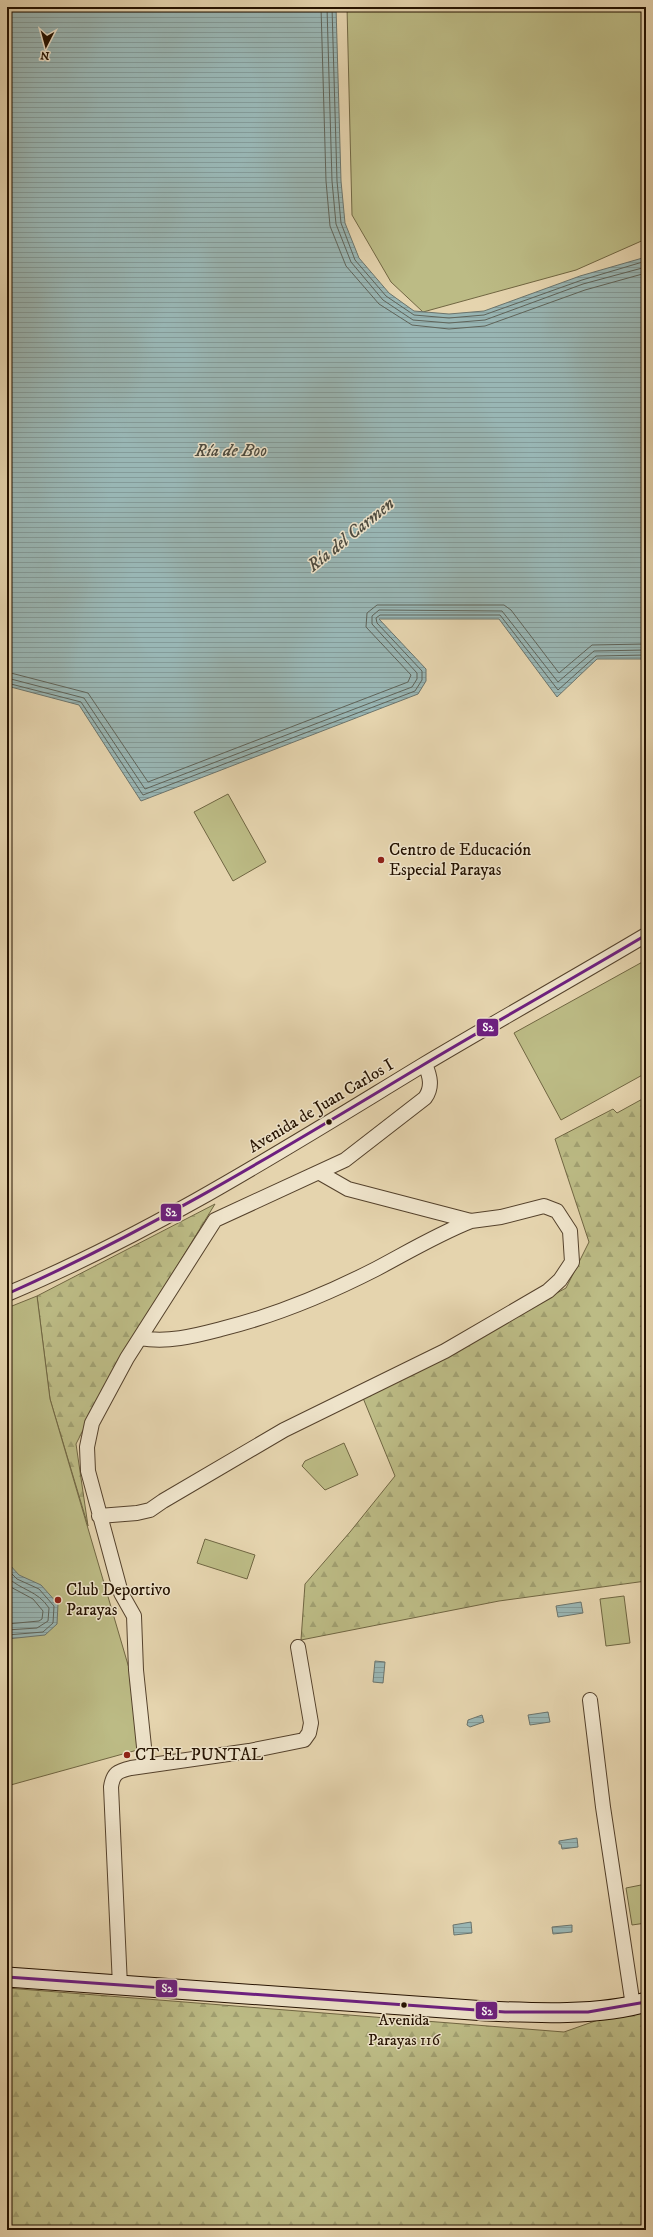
<svg xmlns="http://www.w3.org/2000/svg" width="653" height="2237" font-family="'IM FELL DW Pica',serif">
<style>
.forest{fill:url(#forest-firs);stroke:#706642}
.park{fill:#bcbb85;stroke:#706642}
.water{fill:url(#water-rules);stroke:#6b746c}
.lines{fill:none;stroke-linecap:round;stroke-linejoin:round}
.shore{stroke:#5f645a;stroke-width:1}
.street-casing{stroke:#55422c;stroke-width:16}
.secondary-casing{stroke:#251200;stroke-width:21}
.street{stroke:#eee3ca;stroke-width:14}
.secondary{stroke:#eee3ca;stroke-width:19}
.bus-1-casing{stroke:#eee3ca;stroke-width:6}
.bus-1{stroke:#6d1f80;stroke-width:3}
.poi-dot{fill:#8f2418;stroke:#eee3ca;stroke-width:1.5}
.bus-dot{fill:#251200;stroke:#eee3ca;stroke-width:1.5}
.labels{text-anchor:middle;dominant-baseline:central;stroke-width:3;stroke-linejoin:round;paint-order:stroke}
.bus-label{font-size:16px;fill:#251200;stroke:#eee3ca}
.poi-label{font-size:17px;fill:#251200;stroke:#eee3ca;text-anchor:start}
.street-label{font-size:17px;fill:#251200;stroke:#eee3ca}
.water-label{font-size:18px;font-style:italic;fill:#4e4b3f;stroke:#eee3ca}
.line-badge{stroke:#eee3ca;stroke-width:1.5}
.badge-label{font-size:11px;text-anchor:middle;font-weight:bold;fill:#fff}
</style>
<defs>
<pattern id="forest-firs" width="22" height="20" patternUnits="userSpaceOnUse"><rect width="22" height="20" fill="#bcbb85"/><path d="M5 1l3.5 6h-7zM16 11l3.5 6h-7z" fill="#a1a071"/></pattern>
<pattern id="water-rules" width="6" height="5" patternUnits="userSpaceOnUse"><rect width="6" height="5" fill="#99b6b4"/><path d="M0 2.5h6" fill="none" stroke="#849b99"/></pattern>
</defs>
<rect width="100%" height="100%" fill="#e5d4ae"/>
<filter id="stains"><feTurbulence type="fractalNoise" baseFrequency=".005" numOctaves="4"/><feColorMatrix values="0 0 0 0 .2 0 0 0 0 .09 0 0 0 0 .02 0 0 0 .5 -.17"/></filter>
<radialGradient id="worn" r=".72"><stop offset=".6" stop-color="#630" stop-opacity="0"/><stop offset="1" stop-color="#630" stop-opacity=".3"/></radialGradient>
<path class="forest" d="M 646,1097 L 646,1581 L 499,1601 L 301,1640 L 305,1584 L 350,1532 L 395,1476 L 363,1398 L 566,1288 L 589,1242 L 555,1139 L 613,1109 L 617,1113 Z
M 215,1204 L 113,1371 L 76,1444 L 88,1526 L 50,1399 L 37,1296 Z
M 7,1988 L 564,2032 L 646,2003 L 646,2230 L 7,2230 Z"/>
<path class="park" d="M 347,7 L 637,7 L 646,18 L 646,239 L 576,270 L 423,312 L 391,282 L 352,215 Z
M 228,794 L 266,862 L 233,881 L 194,812 Z
M 646,960 L 646,1073 L 561,1120 L 514,1033 Z
M 37,1296 L 50,1399 L 131,1675 L 141,1749 L 7,1786 L 7,1308 Z
M 344,1443 L 358,1475 L 325,1490 L 302,1466 L 305,1461 Z
M 205,1539 L 255,1555 L 247,1579 L 197,1563 Z
M 624,1596 L 630,1643 L 606,1646 L 600,1599 Z
M 646,1884 L 646,1923 L 632,1925 L 626,1888 Z"/>
<path class="water" d="M 7,7 L 336,7 L 341,181 L 345,223 L 359,258 L 389,293 L 414,311 L 449,314 L 484,311 L 580,276 L 646,257 L 646,659 L 597,659 L 557,697 L 499,619 L 379,619 L 426,669 L 426,681 L 418,694 L 141,801 L 79,705 L 7,686 Z
M 7,1548 L 10,1552 L 9,1564 L 19,1575 L 41,1585 L 58,1604 L 57,1624 L 45,1635 L 7,1639 Z
M 581,1602 L 583,1613 L 558,1617 L 556,1606 Z
M 375,1661 L 385,1662 L 383,1683 L 373,1682 Z
M 548,1712 L 550,1722 L 530,1725 L 528,1715 Z
M 482,1715 L 484,1722 L 470,1727 L 467,1725 L 468,1720 Z
M 577,1838 L 578,1847 L 562,1849 L 561,1844 L 559,1844 L 559,1841 Z
M 471,1922 L 472,1933 L 454,1935 L 453,1925 Z
M 572,1925 L 572,1932 L 553,1934 L 552,1927 Z"/>
<g class="lines">
<path class="shore" d="M 321,7 L 326,181 L 330,226 L 346,266 L 379,304 L 412,325 L 449,329 L 485,326 L 585,290 L 646,273
M 327,7 L 332,181 L 336,224 L 351,262 L 383,300 L 413,320 L 449,323 L 485,320 L 583,284 L 646,267
M 332,7 L 337,181 L 341,223 L 355,260 L 386,296 L 414,315 L 449,318 L 484,315 L 582,280 L 646,261
M 7,672 L 88,693 L 148,782 L 408,682 L 411,675 L 366,627 L 367,613 L 377,605 L 504,605 L 511,610 L 559,673 L 592,645 L 646,644
M 7,678 L 84,698 L 145,789 L 412,687 L 417,679 L 417,673 L 372,624 L 372,616 L 379,610 L 502,611 L 558,682 L 594,651 L 646,650
M 7,683 L 81,702 L 143,795 L 415,691 L 422,680 L 422,671 L 377,623 L 376,618 L 380,615 L 500,615 L 558,690 L 596,656 L 646,655
M 7,1569 L 17,1579 L 39,1589 L 54,1606 L 53,1623 L 43,1632 L 7,1635
M 7,1577 C 22,1591 37,1590 49,1608 L 48,1621 L 37,1628 L 7,1630
M 7,1585 L 33,1599 L 43,1611 L 42,1619 L 39,1621 L 7,1624"/>
<defs>
<path id="street" d="M 320,1173 L 348,1189 L 471,1221
M 7,1294 C 153,1233 288,1147 423,1065 C 497,1021 572,979 646,935
M 99,1516 L 137,1513 L 150,1510 L 163,1501 L 284,1430 L 445,1351 L 548,1291 L 560,1280 L 572,1262 L 570,1231 L 557,1211 L 544,1206 L 501,1217 L 471,1221 C 438,1234 408,1252 376,1269 C 327,1294 274,1316 221,1329 C 194,1336 168,1343 140,1338
M 590,1700 L 603,1807 L 633,2006
M 146,1766 L 136,1670 L 134,1616 L 121,1593 L 88,1471 L 87,1447 L 92,1423 L 127,1358 L 215,1220 L 345,1160 L 425,1098 C 433,1087 430,1076 425,1064
M 120,1986 L 111,1787 C 113,1773 118,1771 131,1768 L 249,1751 L 304,1740 L 309,1733 L 311,1723 L 298,1647"/>
<path id="secondary" d="M 7,1977 L 486,2011 C 533,2013 601,2016 646,2002"/>
</defs>
<use href="#street" class="street-casing"/>
<use href="#secondary" class="secondary-casing"/>
<use href="#street" class="street"/>
<use href="#secondary" class="secondary"/>
<defs>
<path id="bus-1" d="M 7,1294 C 153,1229 286,1147 423,1065 C 497,1021 572,979 646,935
M 7,1977 L 505,2012 L 588,2012 L 646,2002"/>
</defs>
<use href="#bus-1" class="bus-1-casing"/>
<use href="#bus-1" class="bus-1"/>
</g>
<g class="poi-dot">
<circle cx="381" cy="860" r="4"/>
<circle cx="58" cy="1600" r="4"/>
<circle cx="127" cy="1755" r="4"/>
</g>
<g class="bus-dot">
<circle cx="329" cy="1122" r="3.5"/>
<circle cx="404" cy="2005" r="3.5"/>
</g>
<g class="labels">
<g class="bus-label">
<text x="404" y="2020">Avenida<tspan x="404" dy="20">Parayas 116</tspan></text>
</g>
<g class="poi-label">
<text x="389" y="850">Centro de Educación<tspan x="389" dy="20">Especial Parayas</tspan></text>
<text x="66" y="1590">Club Deportivo<tspan x="66" dy="20">Parayas</tspan></text>
<text x="135" y="1755">CT EL PUNTAL</text>
</g>
<g class="street-label">
<text transform="translate(321 1106) rotate(-31)">Avenida de Juan Carlos I</text>
</g>
<g class="water-label">
<text x="231" y="451">Ría de Boo</text>
<text transform="translate(351 535) rotate(-39)">Ría del Carmen</text>
</g>
</g>
<g class="line-badge">
<rect x="476" y="1018" width="23" height="19" rx="4" fill="#6d1f80"/>
<rect x="160" y="1203" width="22" height="19" rx="4" fill="#6d1f80"/>
<rect x="155" y="1979" width="23" height="19" rx="4" fill="#6d1f80"/>
<rect x="475" y="2001" width="23" height="19" rx="4" fill="#6d1f80"/>
</g>
<g class="badge-label">
<text x="488" y="1031">S2</text>
<text x="171" y="1216">S2</text>
<text x="167" y="1992">S2</text>
<text x="487" y="2015">S2</text>
</g>
<rect width="653" height="2237" fill="none" stroke="#e5d4ae" stroke-width="24"/>
<rect x="8" y="8" width="637" height="2221" fill="none" stroke="#251200" stroke-width="2"/>
<rect x="12" y="12" width="629" height="2213" fill="none" stroke="#251200"/>
<g transform="translate(46 46) rotate(186)" stroke="#eee3ca" stroke-width="3" paint-order="stroke">
<path d="M0-3L7 15L0 10L-7 15Z" fill="#251200"/>
<text y="-6" font-size="11" font-weight="bold" text-anchor="middle" fill="#251200">N</text>
</g>
<rect width="100%" height="100%" filter="url(#stains)"/>
<rect width="100%" height="100%" fill="url(#worn)"/>
</svg>
